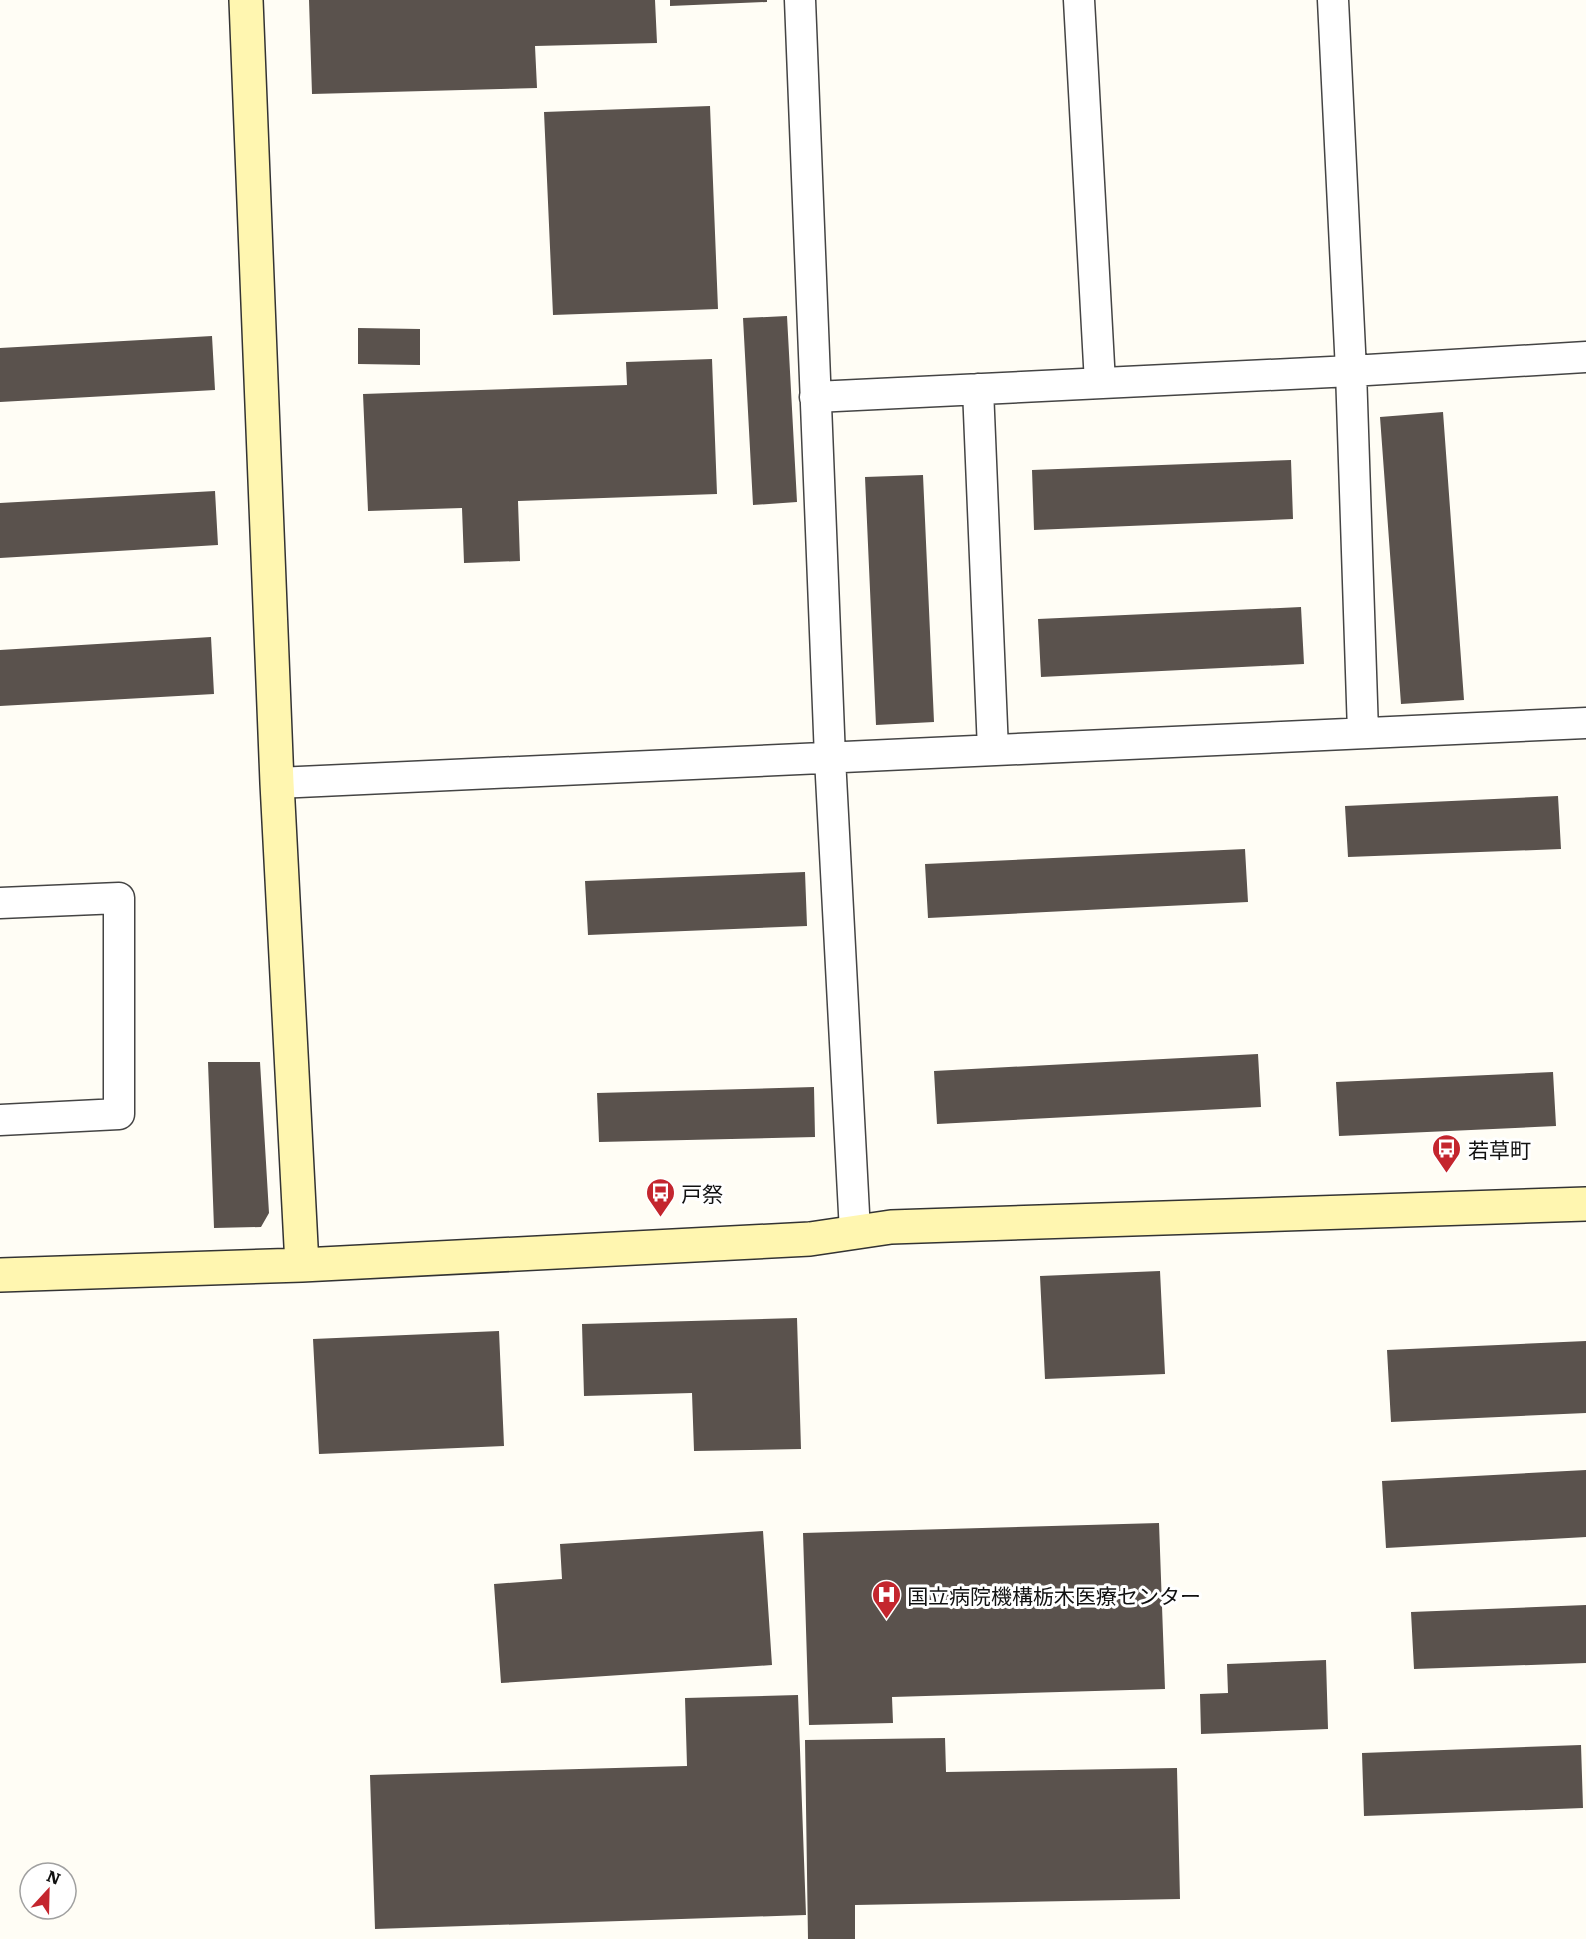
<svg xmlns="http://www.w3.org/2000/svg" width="1586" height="1939" font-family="Literata,'Noto Sans JP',serif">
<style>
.building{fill:#5a524d}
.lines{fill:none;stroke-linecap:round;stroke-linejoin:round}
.street-casing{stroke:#444;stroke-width:33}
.secondary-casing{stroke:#333;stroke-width:36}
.street{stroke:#fff;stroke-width:30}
.secondary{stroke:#fff6b0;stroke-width:33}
.labels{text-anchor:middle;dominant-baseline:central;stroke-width:6;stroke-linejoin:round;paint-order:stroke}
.poi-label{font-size:21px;fill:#111;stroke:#fff;text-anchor:start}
</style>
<rect width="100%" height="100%" fill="#fffdf5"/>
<path class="building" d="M 309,0 L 655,0 L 657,43 L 535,46 L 537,88 L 312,94 Z
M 670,0 L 767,0 L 767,2 L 670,6 Z
M 710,106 L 718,309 L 553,315 L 544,112 Z
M 787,316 L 797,502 L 753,505 L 743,318 Z
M 358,328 L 420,329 L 420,365 L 358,364 Z
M 212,336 L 215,390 L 0,402 L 0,348 Z
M 712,359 L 717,494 L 518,501 L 520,561 L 464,563 L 462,508 L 368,511 L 363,394 L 627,385 L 626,362 Z
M 1443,412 L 1464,700 L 1401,704 L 1380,417 Z
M 1291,460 L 1293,519 L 1034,530 L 1032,470 Z
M 923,475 L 934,722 L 876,725 L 865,477 Z
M 215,491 L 218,545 L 0,558 L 0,503 Z
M 1301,607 L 1304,664 L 1041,677 L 1038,619 Z
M 211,637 L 214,694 L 0,706 L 0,650 Z
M 1558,796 L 1561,849 L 1348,857 L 1345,806 Z
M 1245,849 L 1248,902 L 928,918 L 925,864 Z
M 805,872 L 807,926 L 588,935 L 585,881 Z
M 1258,1054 L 1261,1107 L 937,1124 L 934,1071 Z
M 208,1062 L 260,1062 L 269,1213 L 261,1227 L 214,1228 Z
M 1553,1072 L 1556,1126 L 1339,1136 L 1336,1082 Z
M 814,1087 L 815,1137 L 599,1142 L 597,1093 Z
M 1160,1271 L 1165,1374 L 1045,1379 L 1040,1276 Z
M 797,1318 L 801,1449 L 694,1451 L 692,1393 L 584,1396 L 582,1324 Z
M 499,1331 L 504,1446 L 319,1454 L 313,1339 Z
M 1586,1341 L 1586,1413 L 1391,1422 L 1387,1350 Z
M 1586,1470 L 1586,1537 L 1386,1548 L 1382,1481 Z
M 1159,1523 L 1165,1689 L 892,1697 L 893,1723 L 809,1725 L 803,1533 Z
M 763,1531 L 772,1665 L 501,1683 L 494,1584 L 562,1579 L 560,1544 Z
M 1586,1605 L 1586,1663 L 1414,1669 L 1411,1612 Z
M 1326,1660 L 1328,1729 L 1201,1734 L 1200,1694 L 1228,1693 L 1227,1664 Z
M 798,1695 L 806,1915 L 375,1929 L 370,1775 L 687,1766 L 685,1698 Z
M 945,1738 L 946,1772 L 1177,1768 L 1180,1899 L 855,1905 L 855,1939 L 808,1939 L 805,1740 Z
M 1581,1745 L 1583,1808 L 1364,1816 L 1362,1753 Z"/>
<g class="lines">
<defs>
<path id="street" d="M 800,0 L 830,758 L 855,1232
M 1079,0 L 1100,383
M 1333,0 L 1351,371 L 1363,732
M 978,389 L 993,750
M 815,397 L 1351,371 L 1586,357
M 277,783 L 1586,723
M 0,903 L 119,898 L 119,1114 L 0,1120"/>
<path id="secondary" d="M 246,0 L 277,783 L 302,1265
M 0,1275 L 302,1265 L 810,1239 L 891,1227 L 1586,1204"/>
</defs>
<use href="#street" class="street-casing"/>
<use href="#secondary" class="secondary-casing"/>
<use href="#street" class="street"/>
<use href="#secondary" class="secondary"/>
</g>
<defs>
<symbol id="bus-pin" viewBox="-11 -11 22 30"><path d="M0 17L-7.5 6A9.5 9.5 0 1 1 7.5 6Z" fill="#c4262e" stroke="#fff"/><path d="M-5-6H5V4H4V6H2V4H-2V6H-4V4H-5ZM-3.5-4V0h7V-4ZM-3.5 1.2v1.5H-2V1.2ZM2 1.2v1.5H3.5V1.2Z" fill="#fff"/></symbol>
<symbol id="hospital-pin" viewBox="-11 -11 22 30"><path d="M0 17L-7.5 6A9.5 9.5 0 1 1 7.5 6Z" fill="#c4262e" stroke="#fff"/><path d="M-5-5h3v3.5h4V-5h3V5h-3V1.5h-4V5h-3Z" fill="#fff"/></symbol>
</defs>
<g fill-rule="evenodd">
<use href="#bus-pin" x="1430" y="1132" width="33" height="45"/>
<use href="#bus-pin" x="644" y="1176" width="33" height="45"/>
<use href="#hospital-pin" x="870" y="1578" width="33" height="45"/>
</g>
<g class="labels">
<g class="poi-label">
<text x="1468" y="1148">若草町</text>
<text x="681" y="1192">戸祭</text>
<text x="907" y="1594">国立病院機構栃木医療センター</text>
</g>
</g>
<g transform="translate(48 1891) rotate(22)"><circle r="28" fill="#ffffff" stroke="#a0a0a0" stroke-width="1.5"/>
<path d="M0-4.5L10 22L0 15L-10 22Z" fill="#c4262e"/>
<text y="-9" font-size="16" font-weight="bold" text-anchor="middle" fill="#111111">N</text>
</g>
</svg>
